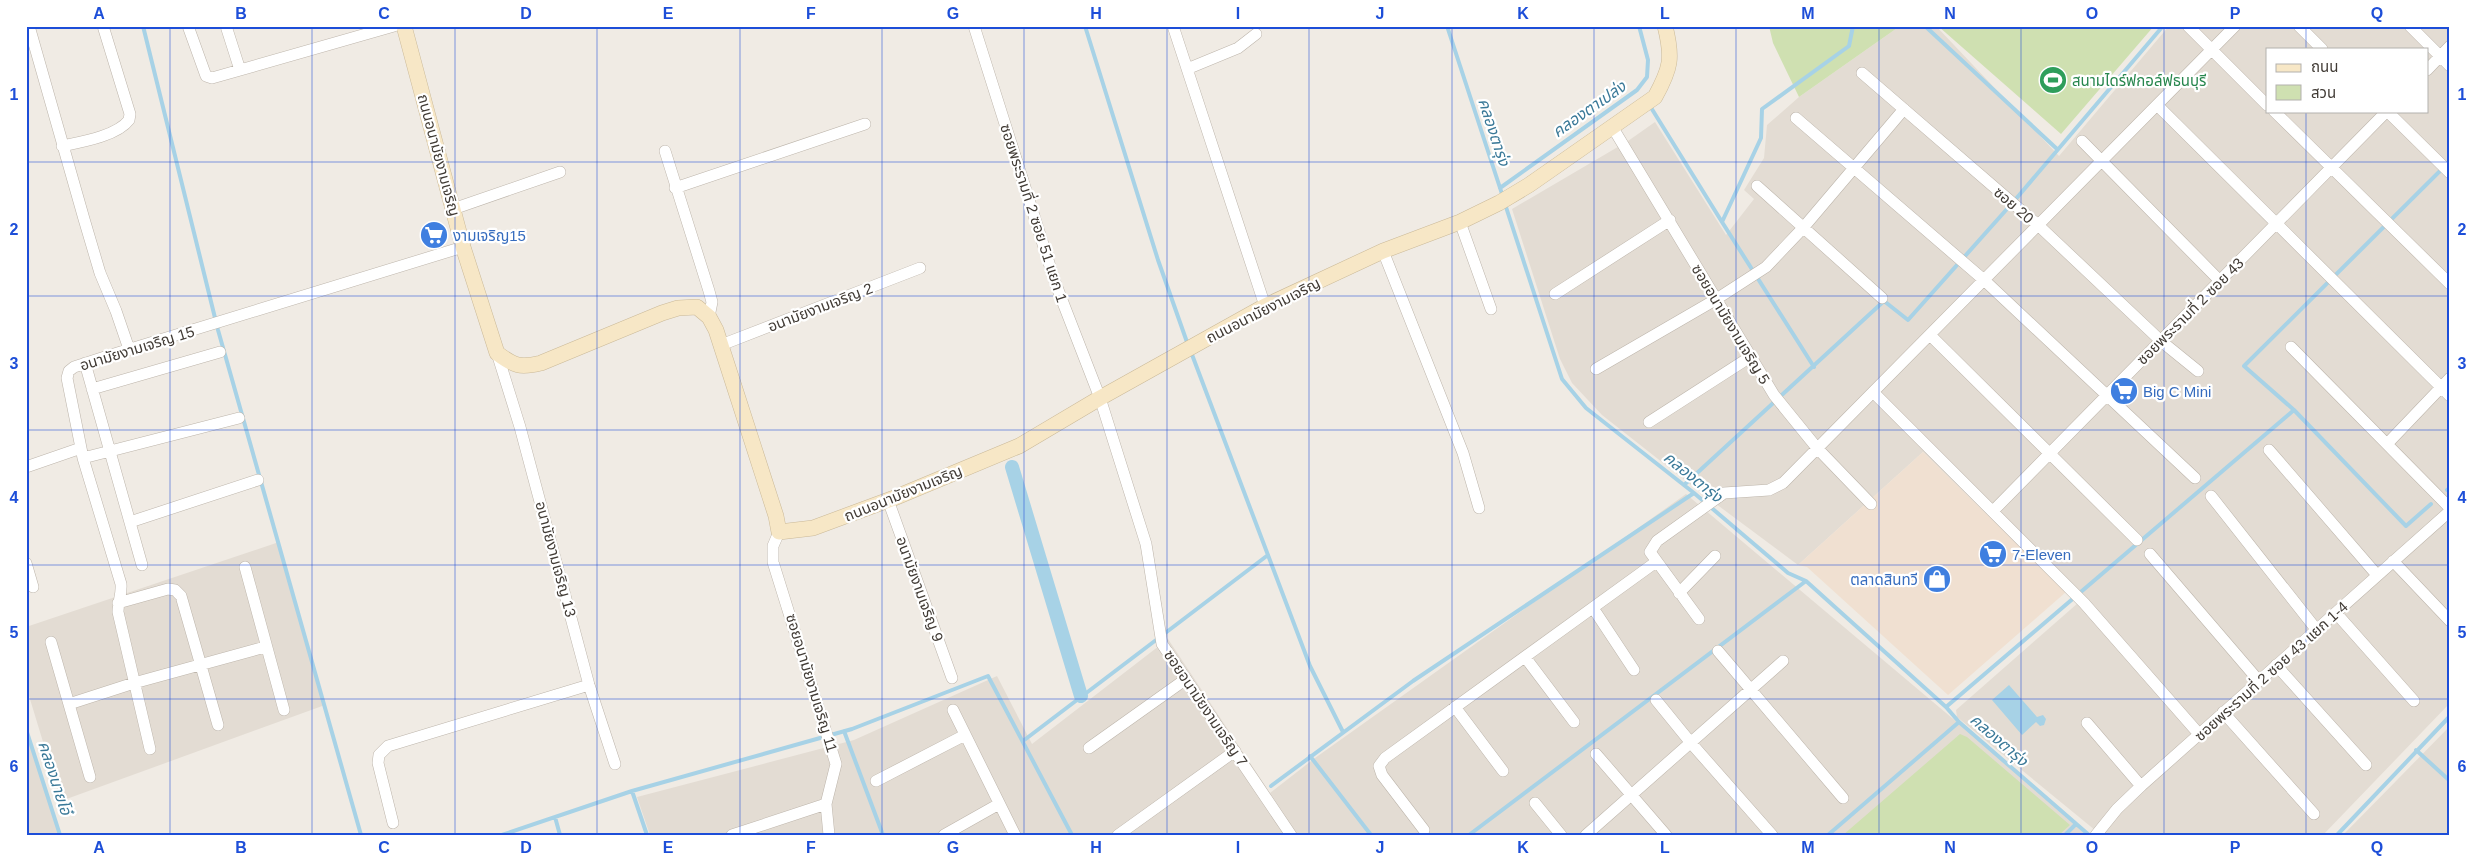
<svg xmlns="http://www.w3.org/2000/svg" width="2476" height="861" font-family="Arial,'Noto Sans Thai',sans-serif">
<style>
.residential{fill:#e3dcd3;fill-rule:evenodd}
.commercial{fill:#f0e0d1}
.green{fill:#cfe0b1}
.water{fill:#a7d2e6}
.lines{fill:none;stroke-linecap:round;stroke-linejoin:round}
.stream{stroke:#a7d2e6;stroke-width:4}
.canal{stroke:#a7d2e6;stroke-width:14}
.street-casing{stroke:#bdb5ab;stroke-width:12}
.secondary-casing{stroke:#cab998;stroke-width:16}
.street{stroke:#fff;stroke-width:11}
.secondary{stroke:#f7e7c6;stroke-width:15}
.grid{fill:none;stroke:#1d4ed8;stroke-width:1;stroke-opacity:0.55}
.labels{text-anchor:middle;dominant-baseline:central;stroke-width:4.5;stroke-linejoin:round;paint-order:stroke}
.leisure-label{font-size:15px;fill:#27864d;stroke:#fff;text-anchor:start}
.street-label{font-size:15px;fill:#413b35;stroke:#fff}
.shop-label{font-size:15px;fill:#366cbe;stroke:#fff;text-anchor:start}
.water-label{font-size:16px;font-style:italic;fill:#3a7998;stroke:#fff}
.neatline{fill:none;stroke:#1d4ed8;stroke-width:2}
.grid-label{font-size:16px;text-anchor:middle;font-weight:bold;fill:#1d4ed8}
</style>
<rect width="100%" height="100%" fill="#f0ebe4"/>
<path class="residential" d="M 1900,26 L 1936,26 L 2059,156 L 2169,26 L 2450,26 L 2450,703 L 2323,835 L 2101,835 L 1957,717 L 1956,710 L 2078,603 L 1923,452 L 1798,565 L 1700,492 L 1602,415 L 1572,383 L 1560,359 L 1512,209 L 1628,141 L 1655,122 L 1726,235 L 1754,199 L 1744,190 L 1764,158 L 1767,125 L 1799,97 ZM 2267,49 L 2427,49 L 2427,111 L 2267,111 Z
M 1686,494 L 2091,835 L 650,835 L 637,797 L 854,740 L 997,676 L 1032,744 L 1168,639 L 1270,793 L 1315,758 Z
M 279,542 L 325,705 L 61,801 L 26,686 L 26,627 Z
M 26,726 L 60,835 L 26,835 Z
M 2450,726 L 2450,835 L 2343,835 Z"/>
<path class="commercial" d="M 1923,452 L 2066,592 L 1948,695 L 1807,567 L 1798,565 Z"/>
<path class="green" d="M 1769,26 L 1900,26 L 1799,97 L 1773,43 Z
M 1938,26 L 2154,26 L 2061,134 Z
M 1960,734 L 1967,737 L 2070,825 L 2059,835 L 1843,835 Z"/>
<path class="water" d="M 2009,685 L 2037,717 L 2043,715 L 2046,719 L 2044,725 L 2040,726 L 2036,722 L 2022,735 L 1992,700 Z"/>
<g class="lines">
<path class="stream" d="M 143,26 L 218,330 L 361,835
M 1085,26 L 1158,260 L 1188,345
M 1447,26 L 1503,197
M 1925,26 L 2057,149
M 1650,106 L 1722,222
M 1500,188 L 1637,90 L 1647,77 L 1648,60 L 1639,26
M 1505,204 L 1562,379 L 1586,408 L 1694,493 L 1788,573 L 1806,581 L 1946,707 L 1959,722 L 2089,835
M 1191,352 L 1310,666 L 1343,732
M 1814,367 L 1722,222 L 1761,138 L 1762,109 L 1849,46 L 1853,26
M 1684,485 L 1884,301 L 1908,320 L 2015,200 L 2163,26
M 2447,490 L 2450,488
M 2431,504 L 2406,526 L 2294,410 L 2244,366 L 2450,161
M 1946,707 L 2294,410
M 26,729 L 60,835
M 844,731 L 883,835
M 1023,741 L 1268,555
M 2416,750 L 2450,781
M 1310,756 L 1371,835
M 1271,786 L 1413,681 L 1694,493
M 632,791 L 647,835
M 555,817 L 560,835
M 502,835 L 632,791 L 852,729 L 988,676 L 1072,835
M 1469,835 L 1806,581
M 1828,835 L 1959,722
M 2065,835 L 2076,824
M 2337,835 L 2450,716"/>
<path class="canal" d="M 1012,467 L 1081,696"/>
<defs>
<path id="street" d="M 29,26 L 84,219 L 100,273 L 116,311 L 129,349
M 188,26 L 206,76 L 212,78 L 394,26
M 226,26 L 240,70
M 974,26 L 1055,282 L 1100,398 L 1146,544 L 1162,644 L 1291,835
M 1173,26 L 1265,306
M 2188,26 L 2267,105
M 2299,26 L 2322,49
M 2410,26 L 2450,66
M 1187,69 L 1238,48 L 1256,34
M 2427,70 L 2450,46
M 1862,73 L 2038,225 L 2161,341 L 2198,371
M 2157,105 L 2450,396
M 2274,111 L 2450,284
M 2387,111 L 2450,173
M 1796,118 L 1984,280 L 2195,478
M 1613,128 L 1774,395 L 1817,448 L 1871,504
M 2082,141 L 2220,281
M 62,146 C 81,142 117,136 129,120 L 130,114 L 103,26
M 665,151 L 709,291 L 712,302 L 709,317
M 1757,186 L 1882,298
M 675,188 L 865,124
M 453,209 L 560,172
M 1460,222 L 1491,309
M 1383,251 L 1463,453 L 1479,508
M 1555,294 L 1670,220
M 1930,335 L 2137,540
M 721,345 L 920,268
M 2291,347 L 2450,508
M 497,353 L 520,427 L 589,685 L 615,764
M 85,363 L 142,565
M 1596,369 L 1715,300 L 1766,267 L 1803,228 L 1904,109
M 92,389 L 220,352
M 1873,392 L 2084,603 L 2199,734
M 1649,422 L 1750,357
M 2387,444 L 2450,378
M 2269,450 L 2377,575
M 83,458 L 239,418
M 26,467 L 81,448
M 2211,496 L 2316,629
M 888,500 L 952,678
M 1993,511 L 2387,111
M 130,522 L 258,480
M 779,532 L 773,546 L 773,562 L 836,764 L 826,804 L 829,835
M 2150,554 L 2259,681
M 2393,561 L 2450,621
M 26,563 L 33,587
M 245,567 L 284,710
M 1679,593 L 1715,556
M 118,603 L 168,589 L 175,590 L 181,596 L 218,725
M 1593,608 L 1634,670
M 2336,613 L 2414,701
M 1699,619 L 1650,552 L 1657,541 L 1724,493 L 1769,490 L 1783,483 L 2235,26
M 51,642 L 90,777
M 1718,651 L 1843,798
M 1525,657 L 1574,722
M 2276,665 L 2366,765
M 1656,700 L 1691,743 L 1772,835
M 69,704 L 134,683 L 265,647
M 1455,707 L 1503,771
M 953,710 L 1015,835
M 2223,712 L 2314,814
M 2087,723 L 2141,786
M 1089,748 L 1186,679
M 150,749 L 118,612 C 118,602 122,594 121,584 L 83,458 L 67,378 L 69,371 L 74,367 L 111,355 L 463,247
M 1596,754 L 1666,835
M 876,781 L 965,735
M 1535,803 L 1561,835
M 393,823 L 378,763 L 379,755 L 388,746 L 589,685
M 1424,830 L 1382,775 L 1379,766 L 1385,758 L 1656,562
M 732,835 L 826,804
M 944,835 L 999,804
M 1118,835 L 1235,751
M 1586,835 L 1783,661
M 2096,835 L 2117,809 L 2141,786 L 2450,511"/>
<path id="secondary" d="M 404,26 L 463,247 L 497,353 C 514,366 520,368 541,363 L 662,313 L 678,308 L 697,307 L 709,317 L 716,330 L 776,516 L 779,532 L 813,528 L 894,498 L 1019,446 L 1100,398 L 1265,306 L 1383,251 L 1460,222 L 1499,203 L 1529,185 L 1655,97 C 1671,68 1673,58 1665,26"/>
</defs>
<use href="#street" class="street-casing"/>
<use href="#secondary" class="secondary-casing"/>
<use href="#street" class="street"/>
<use href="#secondary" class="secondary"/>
</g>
<path class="grid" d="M 170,26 L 170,835M 312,26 L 312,835M 455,26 L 455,835M 597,26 L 597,835M 740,26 L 740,835M 882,26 L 882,835M 1024,26 L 1024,835M 1167,26 L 1167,835M 1309,26 L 1309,835M 1452,26 L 1452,835M 1594,26 L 1594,835M 1736,26 L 1736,835M 1879,26 L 1879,835M 2021,26 L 2021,835M 2164,26 L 2164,835M 2306,26 L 2306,49M 2306,111 L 2306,835M 26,162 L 2450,162M 26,296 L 2450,296M 26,430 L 2450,430M 26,565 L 2450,565M 26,699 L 2450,699"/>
<defs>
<symbol id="stadium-disc" viewBox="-11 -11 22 22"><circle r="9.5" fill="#2e9e5b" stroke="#fff"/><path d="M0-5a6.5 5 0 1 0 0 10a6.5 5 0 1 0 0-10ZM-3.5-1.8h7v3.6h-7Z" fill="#fff"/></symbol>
<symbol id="supermarket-disc" viewBox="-11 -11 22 22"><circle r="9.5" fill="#3f7fe0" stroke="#fff"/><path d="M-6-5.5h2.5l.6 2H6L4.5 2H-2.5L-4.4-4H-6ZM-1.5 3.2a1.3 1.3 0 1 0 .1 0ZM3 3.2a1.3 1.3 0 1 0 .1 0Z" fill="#fff"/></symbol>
<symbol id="shop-disc" viewBox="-11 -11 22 22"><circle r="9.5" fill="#3f7fe0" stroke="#fff"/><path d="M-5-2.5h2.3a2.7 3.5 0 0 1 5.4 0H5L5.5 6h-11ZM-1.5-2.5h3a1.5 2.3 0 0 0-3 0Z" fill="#fff"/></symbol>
</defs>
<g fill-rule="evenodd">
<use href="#stadium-disc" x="2037" y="64" width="32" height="32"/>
<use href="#supermarket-disc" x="418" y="219" width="32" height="32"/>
<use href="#supermarket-disc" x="2108" y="375" width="32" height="32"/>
<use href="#supermarket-disc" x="1977" y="538" width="32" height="32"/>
<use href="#shop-disc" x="1921" y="563" width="32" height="32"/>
</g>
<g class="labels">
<g class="leisure-label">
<text x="2072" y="80">สนามไดร์ฟกอล์ฟธนบุรี</text>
</g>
<g class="street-label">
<text transform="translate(439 155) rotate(75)">ถนนอนามัยงามเจริญ</text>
<text transform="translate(2014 205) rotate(41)">ซอย 20</text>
<text transform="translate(1034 213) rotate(72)">ซอยพระรามที่ 2 ซอย 51 แยก 1</text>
<text transform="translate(820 307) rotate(-21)">อนามัยงามเจริญ 2</text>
<text transform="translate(1263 310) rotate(-27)">ถนนอนามัยงามเจริญ</text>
<text transform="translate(2190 311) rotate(-45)">ซอยพระรามที่ 2 ซอย 43</text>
<text transform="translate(1731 324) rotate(59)">ซอยอนามัยงามเจริญ 5</text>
<text transform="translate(137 348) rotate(-17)">อนามัยงามเจริญ 15</text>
<text transform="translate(903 493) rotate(-22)">ถนนอนามัยงามเจริญ</text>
<text transform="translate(556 559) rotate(75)">อนามัยงามเจริญ 13</text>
<text transform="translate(920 589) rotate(70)">อนามัยงามเจริญ 9</text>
<text transform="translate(2271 671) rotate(-42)">ซอยพระรามที่ 2 ซอย 43 แยก 1-4</text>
<text transform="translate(812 683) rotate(73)">ซอยอนามัยงามเจริญ 11</text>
<text transform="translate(1206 708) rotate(56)">ซอยอนามัยงามเจริญ 7</text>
</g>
<g class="shop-label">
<text x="453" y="235">งามเจริญ15</text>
<text x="2143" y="391">Big C Mini</text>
<text x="2012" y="554">7-Eleven</text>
<text x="1918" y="579" text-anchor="end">ตลาดสินทวี</text>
</g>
<g class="water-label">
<text transform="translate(1589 109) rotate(-35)">คลองตาเปล่ง</text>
<text transform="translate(1494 132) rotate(72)">คลองตารุ่ง</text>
<text transform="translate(1693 477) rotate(39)">คลองตารุ่ง</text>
<text transform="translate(1999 740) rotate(41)">คลองตารุ่ง</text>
<text transform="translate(55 778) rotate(72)">คลองนายโอ๋</text>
</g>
</g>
<rect width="2476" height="861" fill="none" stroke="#ffffff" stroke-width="55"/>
<rect x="2266" y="48" width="162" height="65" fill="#ffffff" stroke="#b3b1ae"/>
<rect x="2276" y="64" width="25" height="8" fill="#f7e7c6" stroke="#b3b1ae"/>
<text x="2311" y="72" font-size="15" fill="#413b35">ถนน</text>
<rect x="2276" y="85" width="25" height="15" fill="#cfe0b1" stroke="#b3b1ae"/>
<text x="2311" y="98" font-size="15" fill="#413b35">สวน</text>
<rect x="28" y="28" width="2420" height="806" class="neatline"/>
<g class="grid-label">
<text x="99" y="19">A</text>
<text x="241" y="19">B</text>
<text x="384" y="19">C</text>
<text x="526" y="19">D</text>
<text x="668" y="19">E</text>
<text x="811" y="19">F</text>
<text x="953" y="19">G</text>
<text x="1096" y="19">H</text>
<text x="1238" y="19">I</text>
<text x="1380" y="19">J</text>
<text x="1523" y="19">K</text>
<text x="1665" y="19">L</text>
<text x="1808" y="19">M</text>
<text x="1950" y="19">N</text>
<text x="2092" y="19">O</text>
<text x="2235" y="19">P</text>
<text x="2377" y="19">Q</text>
<text x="14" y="100">1</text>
<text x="2462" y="100">1</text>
<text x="14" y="235">2</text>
<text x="2462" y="235">2</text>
<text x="14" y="369">3</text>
<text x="2462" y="369">3</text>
<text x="14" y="503">4</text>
<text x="2462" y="503">4</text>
<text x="14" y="638">5</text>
<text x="2462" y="638">5</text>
<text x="14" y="772">6</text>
<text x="2462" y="772">6</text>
<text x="99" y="853">A</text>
<text x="241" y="853">B</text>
<text x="384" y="853">C</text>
<text x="526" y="853">D</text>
<text x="668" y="853">E</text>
<text x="811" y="853">F</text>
<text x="953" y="853">G</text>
<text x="1096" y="853">H</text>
<text x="1238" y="853">I</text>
<text x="1380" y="853">J</text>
<text x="1523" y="853">K</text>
<text x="1665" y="853">L</text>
<text x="1808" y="853">M</text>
<text x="1950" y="853">N</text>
<text x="2092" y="853">O</text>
<text x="2235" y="853">P</text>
<text x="2377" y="853">Q</text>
</g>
</svg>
